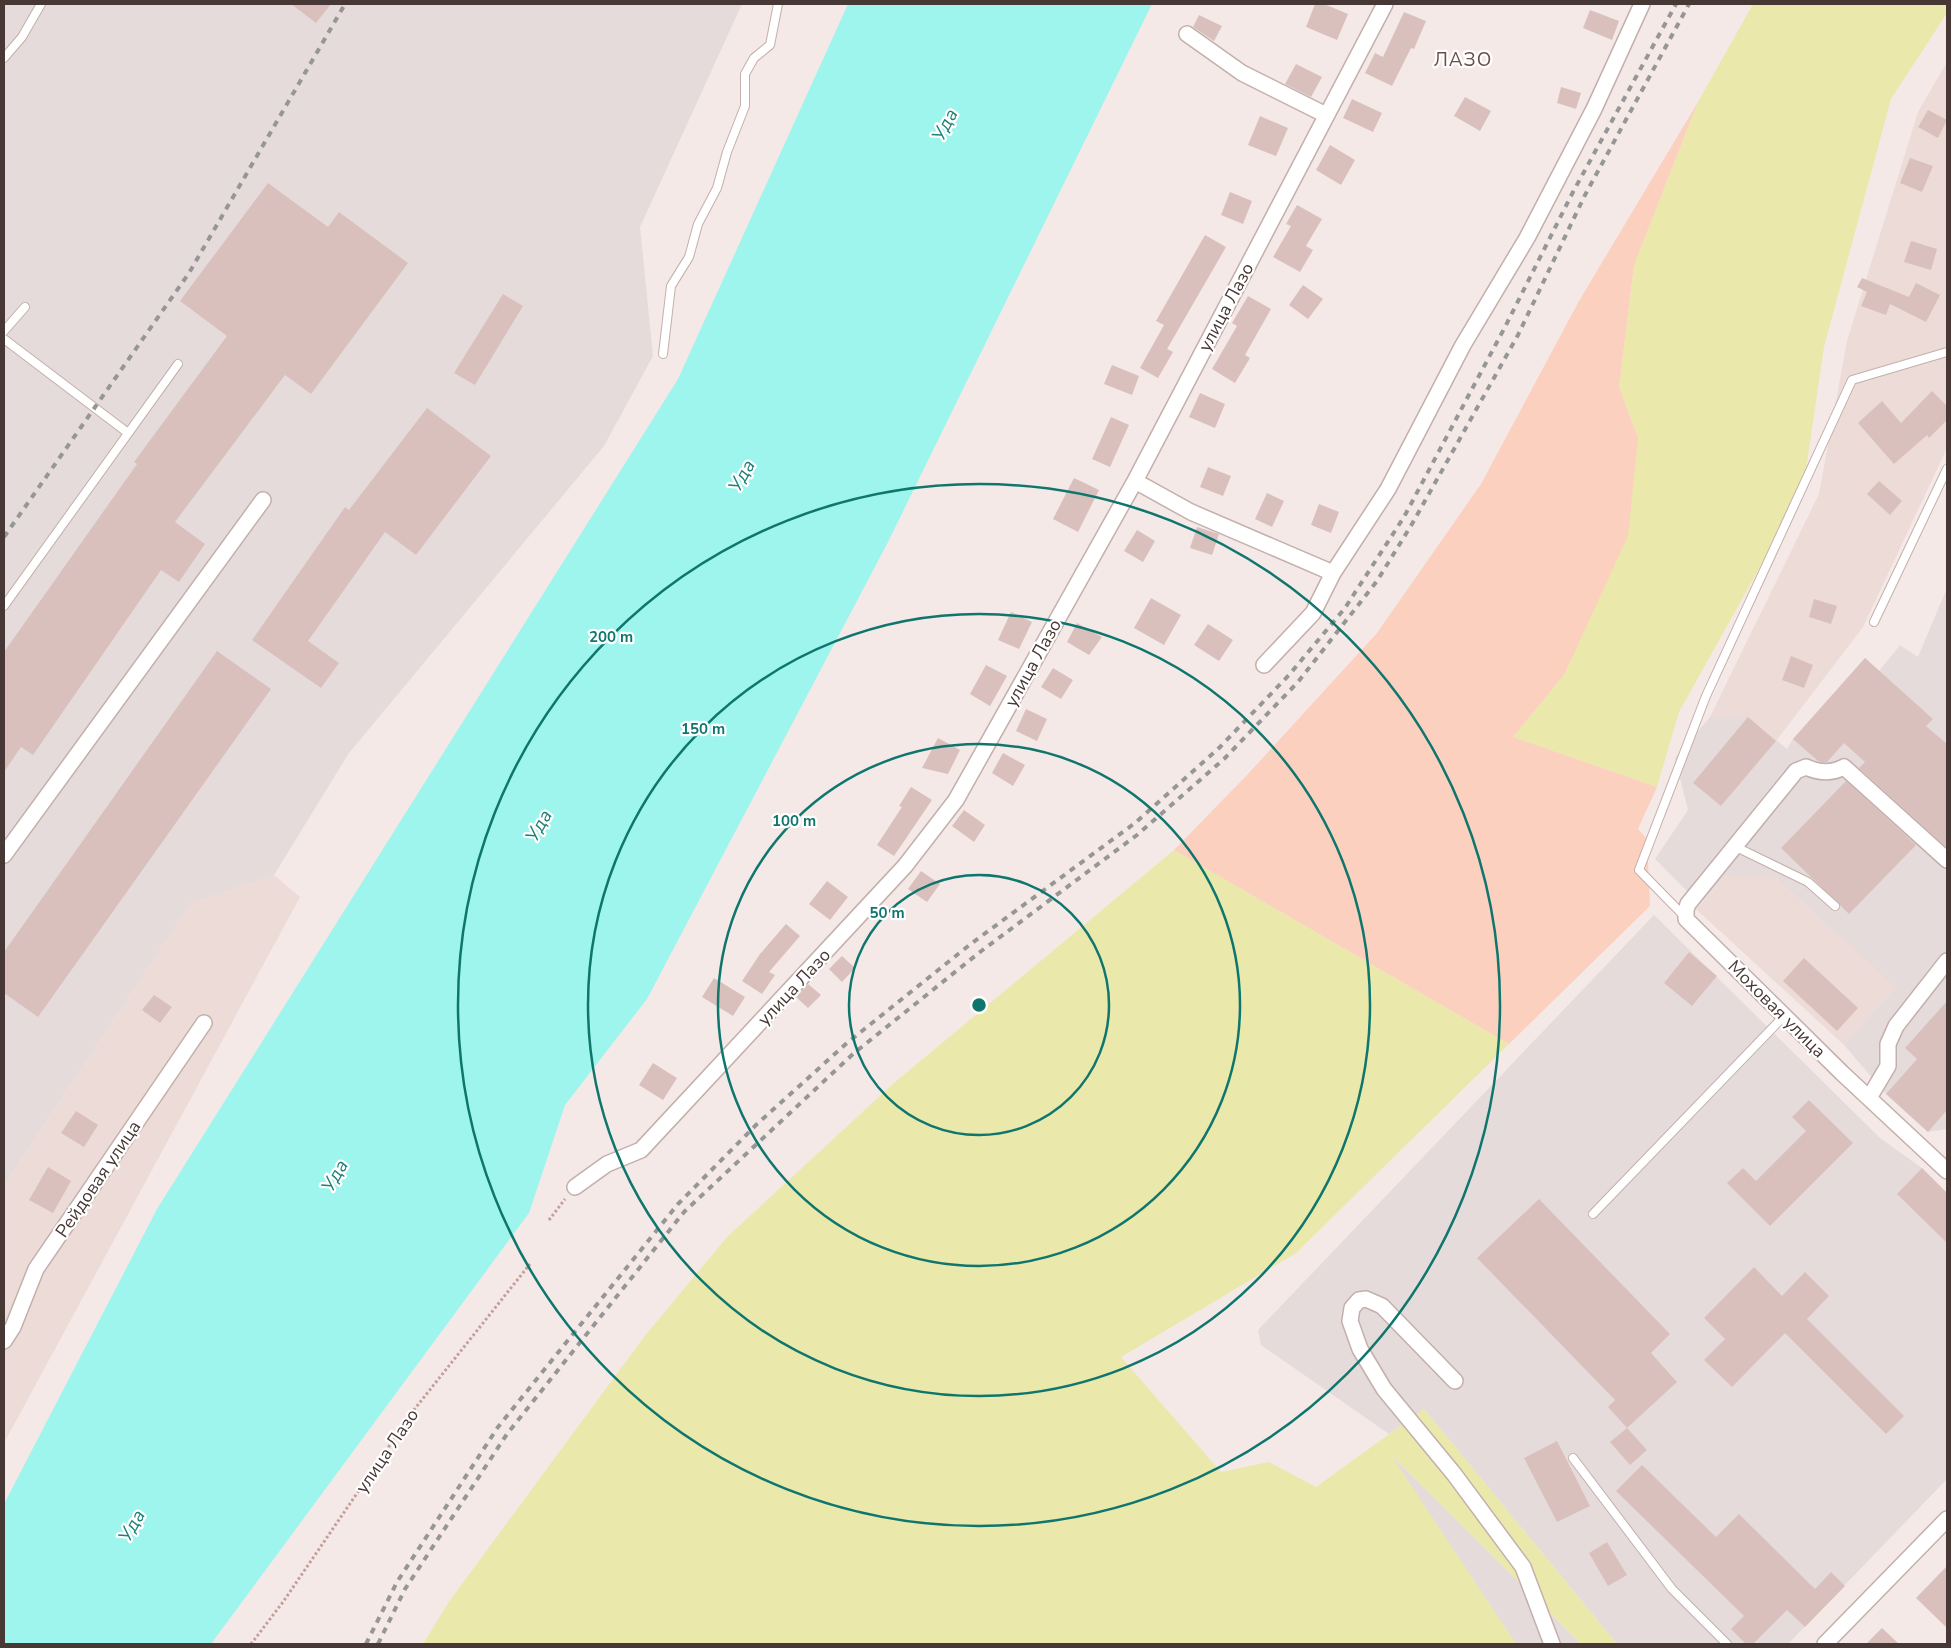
<svg xmlns="http://www.w3.org/2000/svg" width="1951" height="1648" font-family="'Nunito Sans',sans-serif">
<style>
.residential{fill:#ecdbd7}
.industrial{fill:#e6dbdb}
.green{fill:#ebe8ac}
.sand{fill:#fbd0bf}
.water{fill:#9ef5ed}
.building{fill:#d9c0bd}
.lines{fill:none;stroke-linecap:round;stroke-linejoin:round}
.lane-casing{stroke:#c3afab;stroke-width:10}
.street-casing{stroke:#c3afab;stroke-width:18}
.path{stroke:#c39e98;stroke-width:3;stroke-dasharray:2.5 2.5;stroke-linecap:butt}
.lane{stroke:#fff;stroke-width:8}
.street{stroke:#fff;stroke-width:15}
.rail{stroke:#969696;stroke-width:4;stroke-dasharray:6 6;stroke-linecap:butt}
.ring{fill:none;stroke:#0f766e;stroke-width:2.5}
.labels{text-anchor:middle;dominant-baseline:central;stroke-width:4.5;stroke-linejoin:round;paint-order:stroke}
.street-label{font-size:18px;fill:#473735;stroke:#fff}
.neighbourhood-label{font-size:19px;letter-spacing:1px;fill:#6b4e4b;stroke:#fff}
.water-label{font-size:19px;font-style:italic;fill:#1f8078;stroke:#fff}
.centre{fill:#0f766e;stroke:#fff;stroke-width:2.5}
.ring-label{font-size:15px;text-anchor:middle;font-weight:bold;fill:#0f766e;stroke:#fff;stroke-width:4.5;stroke-linejoin:round;paint-order:stroke}
</style>
<rect width="100%" height="100%" fill="#f4e9e6"/>
<path class="residential" d="M 1947,62 L 1947,448 L 1863,627 L 1776,741 L 1748,717 L 1710,717 L 1819,494 L 1847,341 L 1918,112 Z
M 274,875 L 300,897 L 4,1443 L 4,1185 L 191,903 Z
M 1726,876 L 1776,876 L 1897,988 L 1844,1045 L 1696,909 Z"/>
<path class="industrial" d="M 4,4 L 742,4 L 640,227 L 653,356 L 604,446 L 349,753 L 274,875 L 191,903 L 4,1185 Z
M 1947,588 L 1947,1129 L 1928,1132 L 1886,1094 L 1844,1045 L 1896,988 L 1776,877 L 1726,876 L 1700,904 L 1655,859 L 1688,810 L 1675,758 L 1710,717 L 1748,717 L 1787,749 L 1793,739 L 1865,658 L 1879,671 L 1900,645 L 1918,657 Z
M 1654,915 L 1880,1138 L 1922,1168 L 1947,1193 L 1947,1479 L 1788,1644 L 1617,1644 L 1424,1409 L 1389,1434 L 1261,1345 L 1258,1330 Z
M 1389,1453 L 1581,1644 L 1516,1644 Z"/>
<path class="green" d="M 1753,4 L 1947,4 L 1947,13 L 1891,99 L 1824,347 L 1803,490 L 1679,712 L 1657,787 L 1513,737 L 1564,675 L 1638,438 L 1619,387 L 1634,265 L 1698,102 Z
M 1174,850 L 1509,1044 L 1296,1253 L 1121,1357 L 1221,1472 L 1269,1462 L 1316,1487 L 1424,1409 L 1617,1644 L 1581,1644 L 1391,1455 L 1516,1644 L 423,1644 L 448,1603 L 644,1337 L 727,1237 L 894,1083 Z"/>
<path class="sand" d="M 1698,102 L 1634,265 L 1619,387 L 1638,438 L 1628,536 L 1564,675 L 1513,737 L 1657,787 L 1638,829 L 1647,839 L 1650,906 L 1509,1044 L 1174,850 L 1248,774 L 1377,633 L 1481,484 L 1579,301 Z"/>
<path class="water" d="M 848,4 L 1152,4 L 888,542 L 647,999 L 565,1105 L 529,1213 L 211,1644 L 4,1644 L 4,1504 L 157,1209 L 678,379 Z"/>
<path class="building" d="M 291,4 L 331,4 L 316,23 Z
M 1315,4 L 1324,4 L 1348,14 L 1337,40 L 1306,27 Z
M 1590,10 L 1619,21 L 1612,40 L 1583,28 Z
M 1404,12 L 1426,21 L 1414,49 L 1411,48 L 1392,86 L 1365,73 L 1375,53 L 1383,57 Z
M 1199,15 L 1222,26 L 1214,41 L 1193,27 Z
M 1296,64 L 1322,77 L 1311,97 L 1285,84 Z
M 1561,87 L 1581,93 L 1576,109 L 1557,103 Z
M 1465,97 L 1491,111 L 1480,131 L 1454,116 Z
M 1352,99 L 1382,113 L 1373,132 L 1343,118 Z
M 1928,110 L 1947,120 L 1938,138 L 1918,127 Z
M 1260,116 L 1288,128 L 1276,156 L 1248,145 Z
M 1330,145 L 1355,160 L 1341,185 L 1316,170 Z
M 1910,158 L 1933,166 L 1922,192 L 1900,183 Z
M 268,183 L 328,227 L 339,212 L 408,263 L 311,394 L 285,375 L 175,522 L 205,544 L 179,582 L 161,570 L 33,755 L 21,747 L 4,772 L 4,652 L 137,464 L 134,462 L 227,336 L 180,301 Z
M 1230,192 L 1252,201 L 1243,224 L 1221,215 Z
M 1297,205 L 1322,219 L 1306,246 L 1313,250 L 1300,272 L 1273,257 L 1291,226 L 1286,224 Z
M 1205,235 L 1226,247 L 1167,349 L 1173,352 L 1158,378 L 1140,368 L 1164,325 L 1156,321 Z
M 1911,241 L 1937,249 L 1931,270 L 1904,262 Z
M 1862,278 L 1909,297 L 1916,283 L 1940,295 L 1926,322 L 1890,304 L 1886,315 L 1861,306 L 1867,292 L 1857,287 Z
M 1303,285 L 1323,299 L 1308,319 L 1289,305 Z
M 503,294 L 523,306 L 475,385 L 454,373 Z
M 1248,296 L 1271,309 L 1245,355 L 1250,358 L 1235,383 L 1212,369 L 1237,326 L 1232,323 Z
M 1112,365 L 1139,376 L 1132,395 L 1104,384 Z
M 1932,391 L 1947,406 L 1947,420 L 1929,438 L 1927,435 L 1894,464 L 1858,423 L 1882,401 L 1901,423 Z
M 1200,393 L 1225,404 L 1215,428 L 1189,417 Z
M 427,408 L 491,456 L 416,555 L 385,532 L 308,641 L 339,663 L 321,688 L 252,640 L 345,507 L 349,510 Z
M 1111,417 L 1129,425 L 1110,467 L 1092,459 Z
M 1208,467 L 1231,476 L 1223,496 L 1200,487 Z
M 1074,478 L 1099,490 L 1078,532 L 1053,519 Z
M 1879,481 L 1902,501 L 1890,515 L 1867,494 Z
M 1267,493 L 1284,501 L 1272,527 L 1255,519 Z
M 1319,504 L 1339,512 L 1331,533 L 1311,525 Z
M 1197,527 L 1219,534 L 1212,555 L 1190,548 Z
M 1137,530 L 1155,541 L 1143,562 L 1124,551 Z
M 1151,598 L 1181,615 L 1164,645 L 1134,628 Z
M 1814,599 L 1837,606 L 1831,624 L 1809,617 Z
M 1011,612 L 1032,622 L 1019,649 L 998,640 Z
M 1077,623 L 1102,637 L 1089,655 L 1067,642 Z
M 1208,624 L 1233,640 L 1219,661 L 1194,645 Z
M 217,651 L 271,689 L 38,1017 L 4,993 L 4,952 Z
M 1791,656 L 1813,665 L 1804,688 L 1782,680 Z
M 1865,658 L 1933,719 L 1926,726 L 1947,744 L 1947,848 L 1859,768 L 1865,762 L 1844,743 L 1827,762 L 1822,762 L 1818,761 L 1793,739 Z
M 986,665 L 1007,676 L 990,706 L 970,694 Z
M 1053,668 L 1073,680 L 1061,699 L 1041,687 Z
M 1026,709 L 1047,719 L 1037,741 L 1016,731 Z
M 1748,717 L 1776,741 L 1721,806 L 1693,783 Z
M 938,738 L 960,750 L 948,774 L 922,768 Z
M 1003,753 L 1025,765 L 1013,786 L 992,773 Z
M 1846,781 L 1916,845 L 1849,914 L 1781,848 Z
M 911,787 L 932,800 L 894,856 L 877,845 L 902,807 L 899,806 Z
M 964,810 L 985,825 L 974,842 L 952,826 Z
M 921,871 L 940,884 L 927,902 L 908,889 Z
M 827,881 L 848,897 L 830,920 L 809,904 Z
M 786,924 L 800,936 L 769,972 L 775,975 L 762,994 L 742,981 L 760,954 Z
M 1689,952 L 1717,976 L 1692,1006 L 1664,983 Z
M 842,956 L 855,968 L 842,982 L 829,969 Z
M 1804,958 L 1858,1008 L 1837,1031 L 1783,981 Z
M 714,978 L 745,997 L 733,1016 L 702,997 Z
M 808,984 L 821,995 L 808,1008 L 796,997 Z
M 154,995 L 172,1007 L 160,1023 L 142,1010 Z
M 1947,1001 L 1947,1110 L 1928,1132 L 1886,1094 L 1917,1059 L 1905,1048 Z
M 653,1063 L 677,1078 L 663,1100 L 639,1085 Z
M 1809,1100 L 1853,1143 L 1770,1226 L 1727,1183 L 1743,1168 L 1756,1181 L 1806,1131 L 1792,1117 Z
M 76,1111 L 98,1125 L 84,1147 L 61,1133 Z
M 48,1167 L 71,1181 L 53,1213 L 29,1200 Z
M 1922,1168 L 1947,1193 L 1947,1243 L 1897,1194 Z
M 1539,1199 L 1670,1334 L 1651,1353 L 1677,1382 L 1627,1428 L 1608,1407 L 1615,1400 L 1477,1258 Z
M 1754,1267 L 1782,1296 L 1805,1272 L 1829,1296 L 1807,1319 L 1904,1416 L 1886,1434 L 1785,1333 L 1732,1387 L 1704,1360 L 1725,1339 L 1704,1318 Z
M 1627,1428 L 1647,1450 L 1630,1465 L 1610,1442 Z
M 1557,1441 L 1590,1506 L 1557,1522 L 1524,1458 Z
M 1642,1465 L 1716,1537 L 1739,1514 L 1815,1589 L 1831,1572 L 1845,1586 L 1805,1627 L 1787,1610 L 1753,1644 L 1746,1644 L 1731,1629 L 1744,1616 L 1616,1491 Z
M 1607,1542 L 1627,1575 L 1608,1586 L 1589,1553 Z
M 1947,1566 L 1947,1628 L 1916,1598 Z
M 1882,1628 L 1899,1644 L 1866,1644 Z"/>
<g class="lines">
<defs>
<path id="lane" d="M 4,58 L 22,37 L 41,4
M 4,331 L 25,307
M 4,339 L 128,433
M 663,354 L 671,286 L 689,257 L 698,224 L 717,188 L 727,152 L 745,106 L 745,74 L 754,58 L 770,45 L 778,4
M 4,606 L 178,364
M 1874,622 L 1947,469
M 1734,846 L 1808,882 L 1835,906
M 1685,917 L 1639,870 L 1706,696 L 1852,380 L 1947,352
M 1593,1214 L 1784,1016
M 1573,1458 L 1672,1589 L 1727,1644"/>
<path id="street" d="M 1187,34 L 1242,73 L 1326,115
M 1135,481 L 1191,512 L 1333,573
M 1264,665 L 1313,613 L 1333,573 L 1388,489 L 1463,345 L 1527,238 L 1594,109 L 1642,4
M 4,855 L 263,500
M 1947,860 L 1844,767 C 1831,774 1819,773 1806,767 L 1796,771 L 1688,904 L 1686,910 L 1686,919 L 1690,923 L 1842,1073 L 1947,1171
M 1869,1098 L 1888,1066 L 1888,1044 L 1896,1026 L 1947,961
M 575,1187 L 607,1164 L 641,1150 L 905,866 L 956,800 L 1135,481 L 1385,4
M 4,1341 L 13,1327 L 36,1269 L 204,1023
M 1455,1381 L 1382,1306 L 1366,1299 L 1359,1300 L 1352,1308 L 1350,1321 L 1360,1349 L 1384,1389 L 1454,1474 L 1523,1567 L 1552,1644
M 1825,1644 L 1947,1519"/>
</defs>
<use href="#lane" class="lane-casing"/>
<use href="#street" class="street-casing"/>
<path class="path" d="M 549,1220 L 565,1199
M 251,1644 L 283,1602 L 413,1411 L 530,1264"/>
<use href="#lane" class="lane"/>
<use href="#street" class="street"/>
<path class="rail" d="M 4,537 L 189,273 L 345,4
M 366,1644 L 397,1582 L 498,1427 L 678,1204 L 756,1125 L 847,1043 L 972,943 L 1135,823 L 1219,748 L 1289,675 L 1345,608 L 1404,517 L 1505,327 L 1573,192 L 1676,4
M 378,1644 L 405,1589 L 507,1434 L 684,1212 L 853,1054 L 980,952 L 1137,835 L 1224,759 L 1298,682 L 1377,581 L 1412,524 L 1518,335 L 1585,195 L 1689,4"/>
</g>
<g class="ring">
<circle cx="979" cy="1005" r="130"/>
<circle cx="979" cy="1005" r="261"/>
<circle cx="979" cy="1005" r="391"/>
<circle cx="979" cy="1005" r="521"/>
</g>
<g class="labels">
<g class="street-label">
<text transform="translate(1226 307) rotate(-62)">улица Лазо</text>
<text transform="translate(1033 663) rotate(-61)">улица Лазо</text>
<text transform="translate(794 987) rotate(-47)">улица Лазо</text>
<text transform="translate(1777 1009) rotate(45)">Моховая улица</text>
<text transform="translate(98 1179) rotate(-56)">Рейдовая улица</text>
<text transform="translate(387 1451) rotate(-56)">улица Лазо</text>
</g>
<g class="neighbourhood-label">
<text x="1463" y="60">ЛАЗО</text>
</g>
<g class="water-label">
<text transform="translate(945 125) rotate(-62)">Уда</text>
<text transform="translate(742 476) rotate(-60)">Уда</text>
<text transform="translate(539 826) rotate(-60)">Уда</text>
<text transform="translate(335 1176) rotate(-60)">Уда</text>
<text transform="translate(132 1526) rotate(-60)">Уда</text>
</g>
</g>
<circle cx="979" cy="1005" r="8" class="centre"/>
<g class="ring-label">
<text x="611" y="642">200 m</text>
<text x="703" y="734">150 m</text>
<text x="794" y="826">100 m</text>
<text x="887" y="918">50 m</text>
</g>
<rect width="1951" height="1648" fill="none" stroke="#473735" stroke-width="10"/>
</svg>
